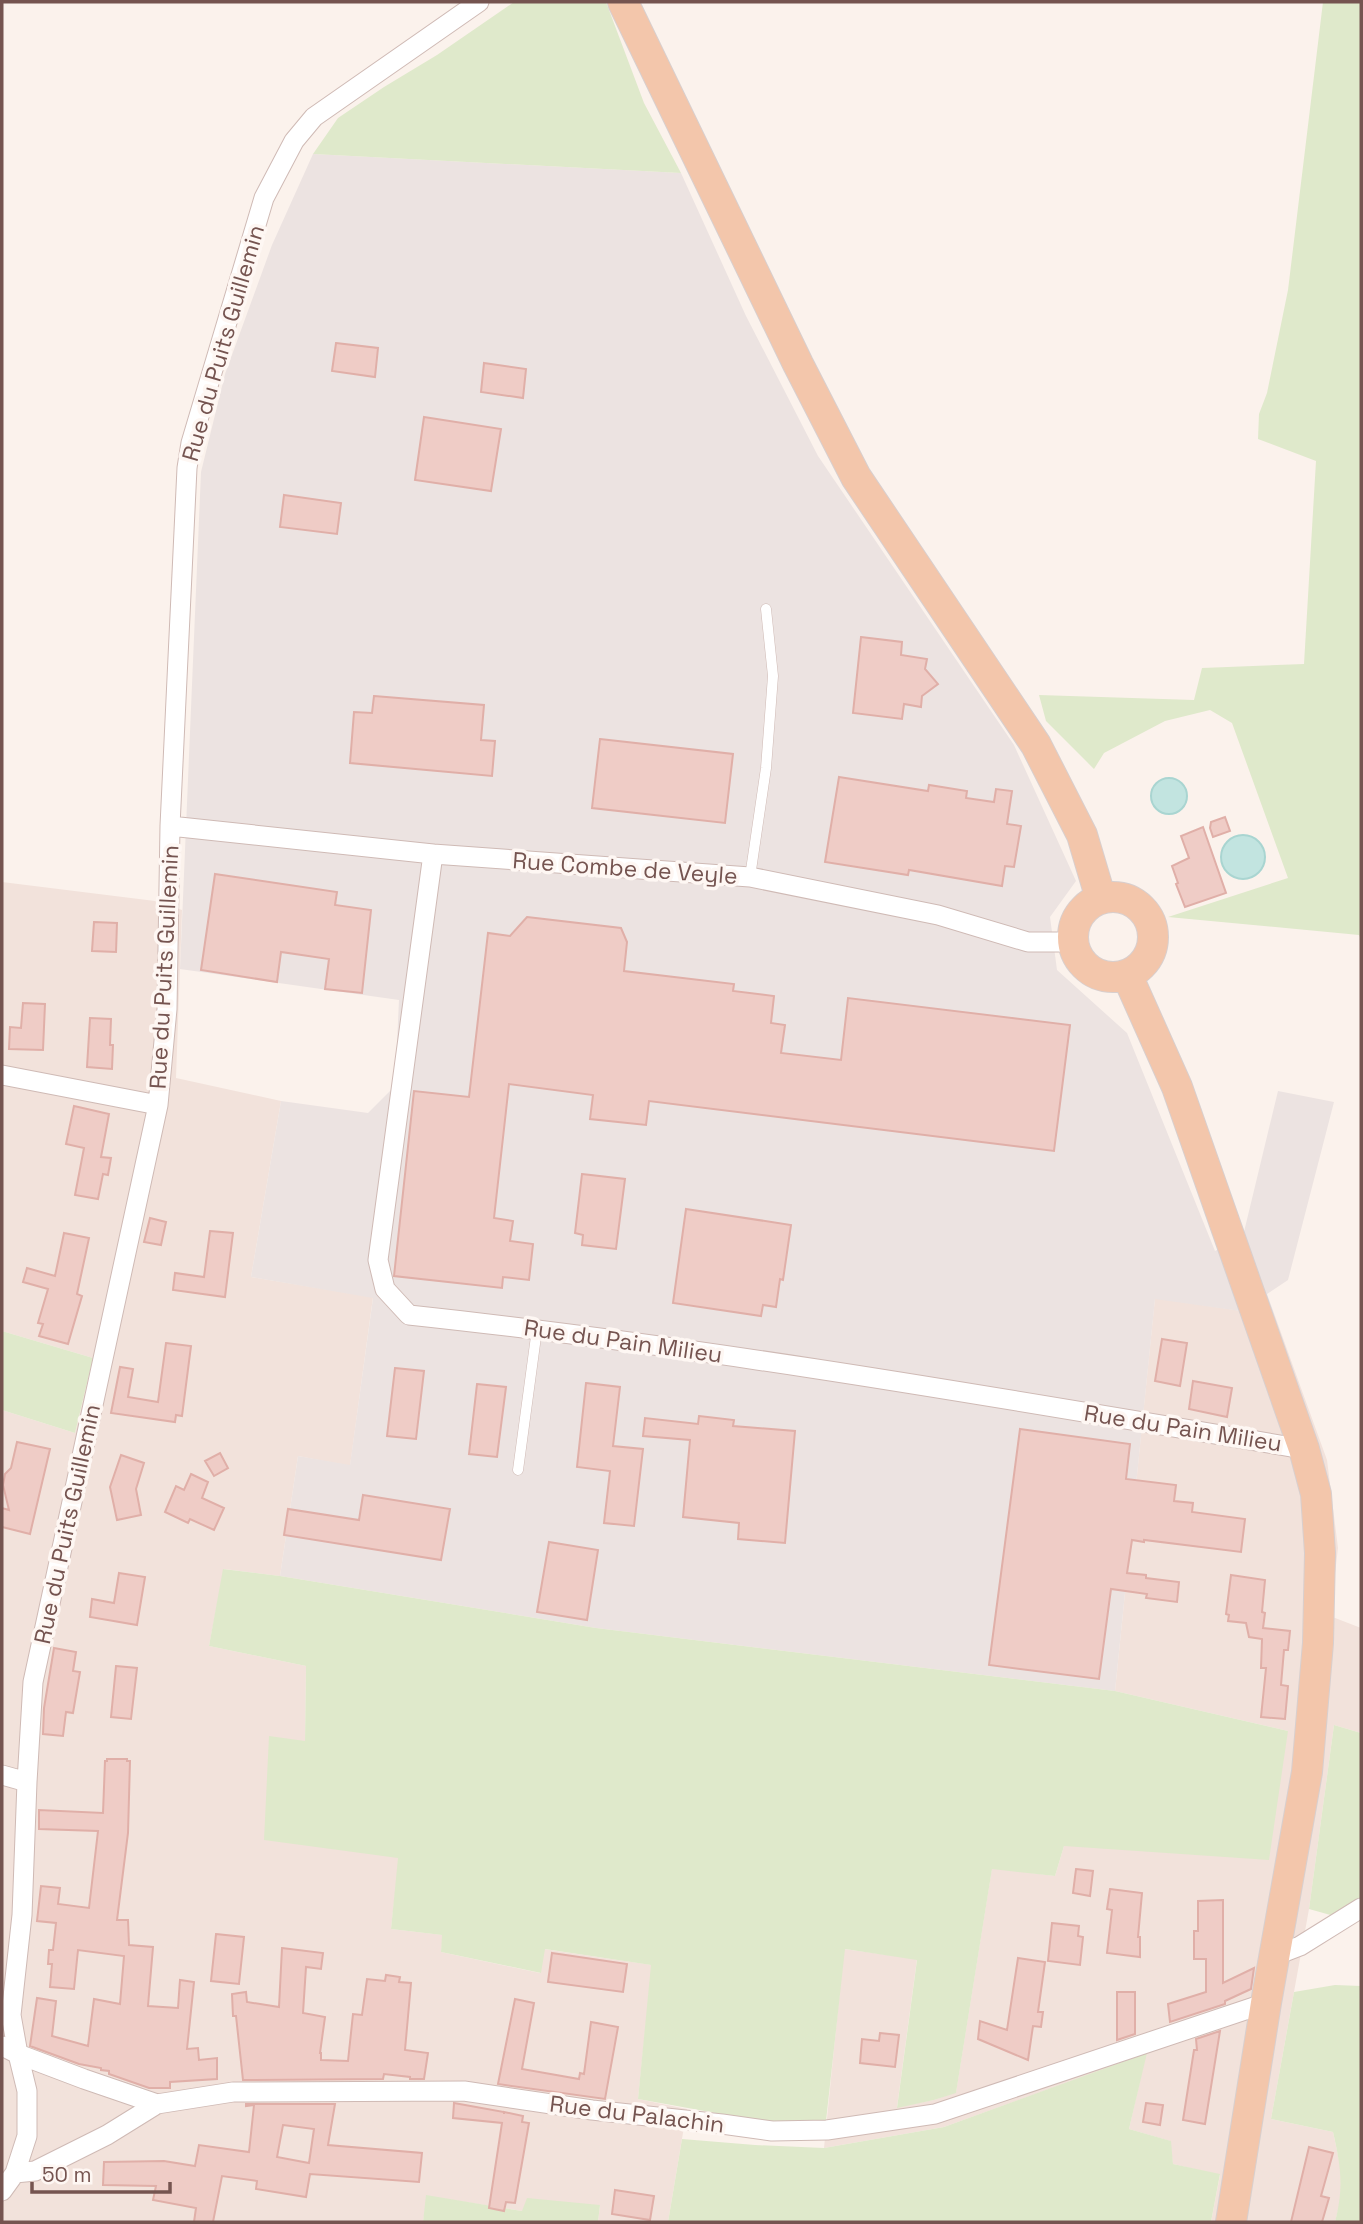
<svg xmlns="http://www.w3.org/2000/svg" width="1363" height="2224" font-family="'Space Grotesk',sans-serif">
<style>
.residential{fill:#f2e2db}
.industrial{fill:#ece3e1}
.green{fill:#dfe9cb}
.water{fill:#c2e4e0;stroke:#a9d5d1;stroke-width:2}
.building{fill:#efccc6;stroke:#e0afa8;stroke-width:2;fill-rule:evenodd}
.lines{fill:none;stroke-linecap:round;stroke-linejoin:round}
.lane-casing{stroke:#cfbab5;stroke-width:11}
.street-casing{stroke:#cfbab5;stroke-width:21}
.primary-casing{stroke:#d8cfce;stroke-width:32}
.lane{stroke:#fff;stroke-width:10}
.street{stroke:#fff;stroke-width:19}
.primary{stroke:#f3c6ab;stroke-width:30}
.labels{text-anchor:middle;dominant-baseline:central;stroke-width:7;stroke-linejoin:round;paint-order:stroke}
.street-label{font-size:23px;fill:#755450;stroke:#fef7f3}
</style>
<rect width="100%" height="100%" fill="#fbf2ec"/>
<path class="residential" d="M 2,882 L 155,901 L 182,910 L 176,1078 L 281,1101 L 251,1277 L 373,1297 L 350,1466 L 298,1456 L 280,1576 L 224,1569 L 209,1646 L 306,1666 L 305,1742 L 269,1737 L 399,1858 L 391,1929 L 443,1935 L 441,1952 L 540,1973 L 544,1949 L 652,1965 L 638,2099 L 687,2109 L 668,2222 L 598,2222 L 600,2205 L 522,2211 L 427,2196 L 423,2222 L 2,2222 L 2,1410 L 75,1433 L 93,1358 L 2,1331 Z
M 1155,1298 L 1275,1316 L 1327,1460 L 1338,1548 L 1330,1616 L 1361,1628 L 1361,1733 L 1334,1725 L 1309,1909 L 1271,2119 L 1333,2132 L 1341,2169 L 1341,2199 L 1335,2222 L 1211,2222 L 1220,2175 L 1173,2164 L 1170,2141 L 1129,2129 L 1146,2054 L 944,2127 L 824,2148 L 844,1949 L 917,1959 L 897,2107 L 934,2100 L 956,2092 L 992,1868 L 1055,1876 L 1064,1846 L 1288,1731 L 1115,1691 Z"/>
<path class="industrial" d="M 313,154 L 681,173 L 746,316 L 818,456 L 1014,745 L 1076,881 L 1050,917 L 1057,970 L 1127,1033 L 1215,1251 L 1243,1236 L 1278,1091 L 1334,1102 L 1288,1280 L 1267,1294 L 1275,1316 L 1155,1299 L 1115,1691 L 596,1628 L 280,1576 L 298,1456 L 350,1465 L 373,1298 L 251,1277 L 281,1101 L 368,1113 L 395,1086 L 399,1000 L 180,969 L 201,472 L 225,374 L 272,245 Z"/>
<path class="green" d="M 514,2 L 606,2 L 644,103 L 681,173 L 313,154 L 338,118 L 384,87 L 437,55 Z
M 1323,2 L 1361,2 L 1361,939 L 1359,935 L 1168,917 L 1288,878 L 1232,723 L 1210,710 L 1165,721 L 1104,753 L 1094,769 L 1046,721 L 1039,695 L 1194,700 L 1202,668 L 1304,664 L 1316,461 L 1258,439 L 1259,414 L 1267,393 L 1288,290 Z
M 2,1331 L 93,1358 L 75,1433 L 2,1410 Z
M 223,1569 L 280,1576 L 596,1628 L 1115,1691 L 1288,1731 L 1269,1860 L 1064,1846 L 1055,1876 L 992,1869 L 956,2093 L 934,2100 L 897,2108 L 917,1960 L 845,1949 L 826,2121 L 771,2123 L 638,2099 L 651,1965 L 545,1949 L 541,1973 L 441,1952 L 442,1935 L 391,1929 L 398,1858 L 264,1840 L 269,1736 L 305,1741 L 306,1666 L 209,1646 Z
M 1334,1725 L 1361,1733 L 1361,1897 L 1334,1916 L 1309,1909 Z
M 1335,1985 L 1361,1986 L 1361,2222 L 1335,2222 C 1344,2187 1341,2167 1333,2132 L 1271,2119 L 1294,1992 Z
M 1147,2053 L 1129,2129 L 1171,2141 L 1173,2164 L 1220,2174 L 1211,2222 L 668,2222 L 682,2139 L 755,2145 L 824,2148 L 944,2127 Z
M 426,2195 L 522,2211 L 527,2198 L 600,2205 L 598,2222 L 423,2222 Z"/>
<path class="water" d="M1151 796a18 18 0 1 1 36 0a18 18 0 1 1-36 0Z
M1221 857a22 22 0 1 1 44 0a22 22 0 1 1-44 0Z"/>
<path class="building" d="M 336,343 L 378,348 L 375,377 L 332,371 Z
M 484,363 L 526,369 L 523,398 L 481,392 Z
M 424,417 L 501,429 L 491,491 L 415,480 Z
M 284,495 L 341,503 L 337,534 L 280,527 Z
M 861,637 L 902,642 L 901,655 L 927,659 L 925,669 L 938,684 L 922,696 L 921,707 L 904,704 L 902,719 L 853,713 Z
M 374,696 L 484,705 L 481,740 L 495,741 L 492,776 L 350,763 L 354,712 L 372,713 Z
M 600,739 L 733,754 L 725,823 L 592,808 Z
M 839,777 L 928,791 L 929,785 L 967,791 L 966,798 L 994,802 L 996,789 L 1012,791 L 1007,824 L 1021,826 L 1014,867 L 1005,866 L 1002,886 L 909,870 L 908,875 L 825,862 Z
M 1225,817 L 1230,831 L 1213,837 L 1210,828 L 1211,822 Z
M 1203,827 L 1226,893 L 1185,907 L 1176,884 L 1178,883 L 1172,866 L 1189,858 L 1181,836 Z
M 215,874 L 337,892 L 335,905 L 371,910 L 362,993 L 325,989 L 329,959 L 281,952 L 277,982 L 201,970 Z
M 527,917 L 621,928 L 627,942 L 624,971 L 734,984 L 733,991 L 774,996 L 771,1023 L 785,1025 L 781,1053 L 841,1060 L 848,998 L 1070,1025 L 1054,1151 L 649,1101 L 646,1125 L 590,1119 L 593,1095 L 509,1084 L 494,1218 L 513,1221 L 510,1241 L 533,1244 L 529,1280 L 503,1277 L 502,1288 L 394,1276 L 414,1091 L 469,1097 L 488,933 L 510,936 Z
M 94,922 L 117,923 L 116,952 L 92,951 Z
M 23,1003 L 45,1004 L 43,1050 L 9,1049 L 10,1027 L 21,1028 Z
M 90,1018 L 111,1019 L 110,1045 L 113,1045 L 112,1069 L 87,1067 Z
M 74,1106 L 109,1114 L 101,1157 L 111,1158 L 108,1175 L 103,1174 L 98,1199 L 75,1195 L 84,1148 L 66,1144 Z
M 582,1174 L 625,1179 L 616,1249 L 582,1245 L 583,1235 L 575,1233 Z
M 686,1209 L 791,1225 L 783,1280 L 780,1279 L 776,1307 L 763,1305 L 761,1316 L 673,1303 Z
M 150,1218 L 166,1222 L 161,1245 L 144,1242 Z
M 210,1231 L 233,1233 L 225,1297 L 173,1290 L 175,1273 L 204,1277 Z
M 64,1233 L 89,1238 L 77,1294 L 82,1296 L 68,1344 L 39,1336 L 43,1324 L 38,1323 L 48,1289 L 23,1282 L 27,1268 L 55,1276 Z
M 1162,1339 L 1187,1343 L 1180,1386 L 1155,1381 Z
M 166,1343 L 191,1346 L 182,1416 L 176,1415 L 175,1422 L 111,1413 L 120,1367 L 133,1369 L 128,1397 L 158,1402 Z
M 395,1368 L 424,1371 L 416,1439 L 387,1436 Z
M 1193,1381 L 1232,1388 L 1227,1417 L 1189,1409 Z
M 586,1383 L 620,1387 L 613,1446 L 643,1449 L 634,1526 L 604,1523 L 610,1471 L 577,1467 Z
M 477,1384 L 506,1387 L 497,1457 L 469,1454 Z
M 699,1416 L 734,1420 L 733,1426 L 795,1431 L 785,1543 L 738,1539 L 739,1523 L 683,1517 L 690,1440 L 643,1436 L 645,1418 L 698,1424 Z
M 1020,1429 L 1130,1444 L 1126,1479 L 1176,1485 L 1174,1501 L 1193,1503 L 1192,1512 L 1245,1519 L 1241,1552 L 1144,1540 L 1144,1542 L 1132,1540 L 1127,1573 L 1146,1575 L 1146,1578 L 1179,1582 L 1177,1602 L 1146,1598 L 1147,1594 L 1111,1589 L 1099,1679 L 989,1665 Z
M 17,1442 L 50,1449 L 30,1534 L 2,1527 L 2,1508 L 9,1510 L 3,1485 L 5,1474 L 11,1468 Z
M 220,1453 L 228,1468 L 214,1476 L 205,1461 Z
M 121,1455 L 144,1463 L 136,1489 L 141,1515 L 117,1520 L 110,1487 Z
M 191,1474 L 208,1482 L 202,1498 L 224,1508 L 214,1530 L 190,1519 L 188,1523 L 165,1512 L 176,1486 L 184,1490 Z
M 363,1495 L 450,1509 L 441,1560 L 284,1535 L 288,1509 L 359,1520 Z
M 549,1542 L 598,1550 L 587,1620 L 537,1612 Z
M 119,1573 L 145,1577 L 137,1625 L 90,1617 L 92,1599 L 114,1603 Z
M 1231,1575 L 1265,1580 L 1262,1612 L 1265,1613 L 1263,1628 L 1290,1631 L 1288,1650 L 1284,1650 L 1281,1685 L 1288,1686 L 1285,1719 L 1261,1717 L 1266,1668 L 1261,1668 L 1262,1639 L 1249,1637 L 1246,1623 L 1228,1621 L 1229,1615 L 1226,1614 Z
M 54,1648 L 76,1652 L 73,1671 L 80,1672 L 73,1713 L 66,1712 L 63,1736 L 43,1734 L 44,1708 Z
M 116,1666 L 137,1668 L 131,1719 L 111,1717 Z
M 107,1759 L 127,1759 L 127,1761 L 130,1761 L 128,1833 L 117,1920 L 128,1920 L 129,1945 L 153,1947 L 148,2006 L 178,2008 L 180,1980 L 194,1982 L 187,2049 L 198,2048 L 199,2060 L 217,2058 L 217,2079 L 170,2082 L 170,2088 L 149,2088 L 109,2074 L 109,2071 L 101,2070 L 101,2068 L 79,2064 L 30,2046 L 37,1998 L 56,2001 L 52,2036 L 88,2046 L 94,1999 L 120,2004 L 124,1956 L 78,1950 L 74,1989 L 50,1987 L 52,1964 L 48,1964 L 49,1950 L 53,1950 L 56,1923 L 37,1921 L 41,1886 L 60,1888 L 58,1904 L 89,1908 L 98,1831 L 39,1829 L 39,1810 L 103,1813 L 105,1761 L 107,1761 Z
M 1076,1869 L 1093,1871 L 1090,1896 L 1073,1893 Z
M 1110,1889 L 1142,1893 L 1138,1937 L 1140,1937 L 1140,1957 L 1107,1953 L 1112,1910 L 1107,1909 Z
M 1223,1900 L 1223,1983 L 1254,1968 L 1251,1989 L 1225,2001 L 1225,2004 L 1170,2022 L 1168,2004 L 1206,1992 L 1206,1959 L 1194,1959 L 1194,1931 L 1198,1931 L 1198,1901 Z
M 1052,1923 L 1079,1926 L 1078,1936 L 1083,1937 L 1080,1965 L 1048,1961 Z
M 216,1934 L 244,1937 L 239,1984 L 211,1981 Z
M 282,1948 L 323,1953 L 321,1969 L 306,1967 L 303,2013 L 325,2017 L 320,2053 L 321,2053 L 321,2060 L 348,2061 L 353,2014 L 362,2015 L 367,1979 L 385,1981 L 386,1975 L 400,1977 L 399,1982 L 411,1983 L 405,2050 L 428,2053 L 424,2079 L 410,2079 L 410,2077 L 384,2074 L 383,2079 L 243,2080 L 236,2016 L 233,2016 L 232,1994 L 246,1992 L 247,2002 L 279,2007 Z
M 552,1953 L 627,1964 L 623,1992 L 548,1982 Z
M 1018,1958 L 1045,1962 L 1038,2012 L 1043,2012 L 1041,2027 L 1033,2026 L 1028,2060 L 978,2039 L 980,2021 L 1007,2030 Z
M 1117,1992 L 1135,1992 L 1135,2034 L 1117,2040 Z
M 515,1999 L 534,2003 L 522,2069 L 579,2079 L 580,2073 L 584,2074 L 591,2022 L 618,2027 L 605,2099 L 498,2084 Z
M 1220,2031 L 1205,2124 L 1183,2120 L 1194,2050 L 1197,2050 L 1196,2039 Z
M 880,2033 L 899,2035 L 895,2067 L 860,2063 L 862,2039 L 879,2041 Z
M 454,2103 L 504,2112 L 504,2114 L 504,2112 L 523,2116 L 522,2122 L 529,2123 L 515,2203 L 506,2202 L 504,2211 L 489,2208 L 502,2123 L 453,2118 Z
M 1146,2103 L 1163,2105 L 1160,2125 L 1143,2122 Z
M 246,2104 L 335,2104 L 328,2145 L 422,2153 L 419,2182 L 310,2174 L 306,2197 L 256,2189 L 257,2181 L 222,2176 L 213,2222 L 194,2222 L 196,2208 L 153,2200 L 156,2186 L 103,2185 L 104,2162 L 164,2161 L 195,2166 L 199,2145 L 249,2152 L 254,2105 L 246,2106 ZM 283,2125 L 314,2129 L 309,2163 L 277,2157 Z
M 1309,2147 L 1333,2153 L 1321,2196 L 1329,2198 L 1322,2222 L 1291,2222 Z
M 615,2190 L 654,2196 L 650,2220 L 612,2214 Z"/>
<g class="lines">
<defs>
<path id="lane" d="M 750,877 L 766,768 L 773,676 L 766,609
M 518,1470 L 537,1329"/>
<path id="street" d="M 170,826 L 433,854 L 750,877 L 938,915 L 1028,942 L 1073,942
M 433,854 L 378,1260 L 385,1289 L 409,1315 C 709,1347 1006,1399 1304,1449
M 2,1075 L 158,1105
M 2,1775 L 27,1782
M 1274,1956 L 1300,1946 L 1361,1908
M 2,2046 L 18,2054 L 84,2079 L 157,2104 L 233,2092 L 464,2091 L 592,2110 L 722,2124 L 772,2131 L 827,2130 L 935,2114 L 1266,2003
M 15,2173 L 35,2171 L 107,2135 L 157,2104
M 2,2191 L 15,2173 L 27,2136 L 27,2091 L 18,2054 L 11,2015 L 22,1915 L 27,1782 L 33,1682 L 158,1105 L 167,1009 L 170,826 L 187,468 L 191,443 L 264,198 L 294,141 L 314,117 L 479,2"/>
<path id="primary" d="M 623,2 L 798,364 L 856,477 L 1036,745 L 1082,835 L 1101,899
M1073 937a40 40 0 1 1 80 0a40 40 0 1 1-80 0Z
M 1127,975 L 1177,1087 L 1304,1449 L 1316,1494 L 1320,1553 L 1318,1643 L 1307,1772 L 1266,2003 L 1231,2222"/>
</defs>
<use href="#lane" class="lane-casing"/>
<use href="#street" class="street-casing"/>
<use href="#primary" class="primary-casing"/>
<use href="#lane" class="lane"/>
<use href="#street" class="street"/>
<use href="#primary" class="primary"/>
</g>
<g class="labels">
<g class="street-label">
<text transform="translate(223 343) rotate(-74)">Rue du Puits Guillemin</text>
<text transform="translate(625 868) rotate(4)">Rue Combe de Veyle</text>
<text transform="translate(164 967) rotate(-87)">Rue du Puits Guillemin</text>
<text transform="translate(623 1341) rotate(8)">Rue du Pain Milieu</text>
<text transform="translate(1183 1428) rotate(9)">Rue du Pain Milieu</text>
<text transform="translate(67 1524) rotate(-78)">Rue du Puits Guillemin</text>
<text transform="translate(637 2114) rotate(7)">Rue du Palachin</text>
</g>
</g>
<rect width="1363" height="2224" fill="none" stroke="#755450" stroke-width="7"/>
<path d="M32 2182v10h138v-10" fill="none" stroke="#755450" stroke-width="3.5"/>
<text x="42" y="2182" font-size="21" fill="#755450" stroke="#fef7f3" stroke-width="5" paint-order="stroke">50 m</text>
</svg>
